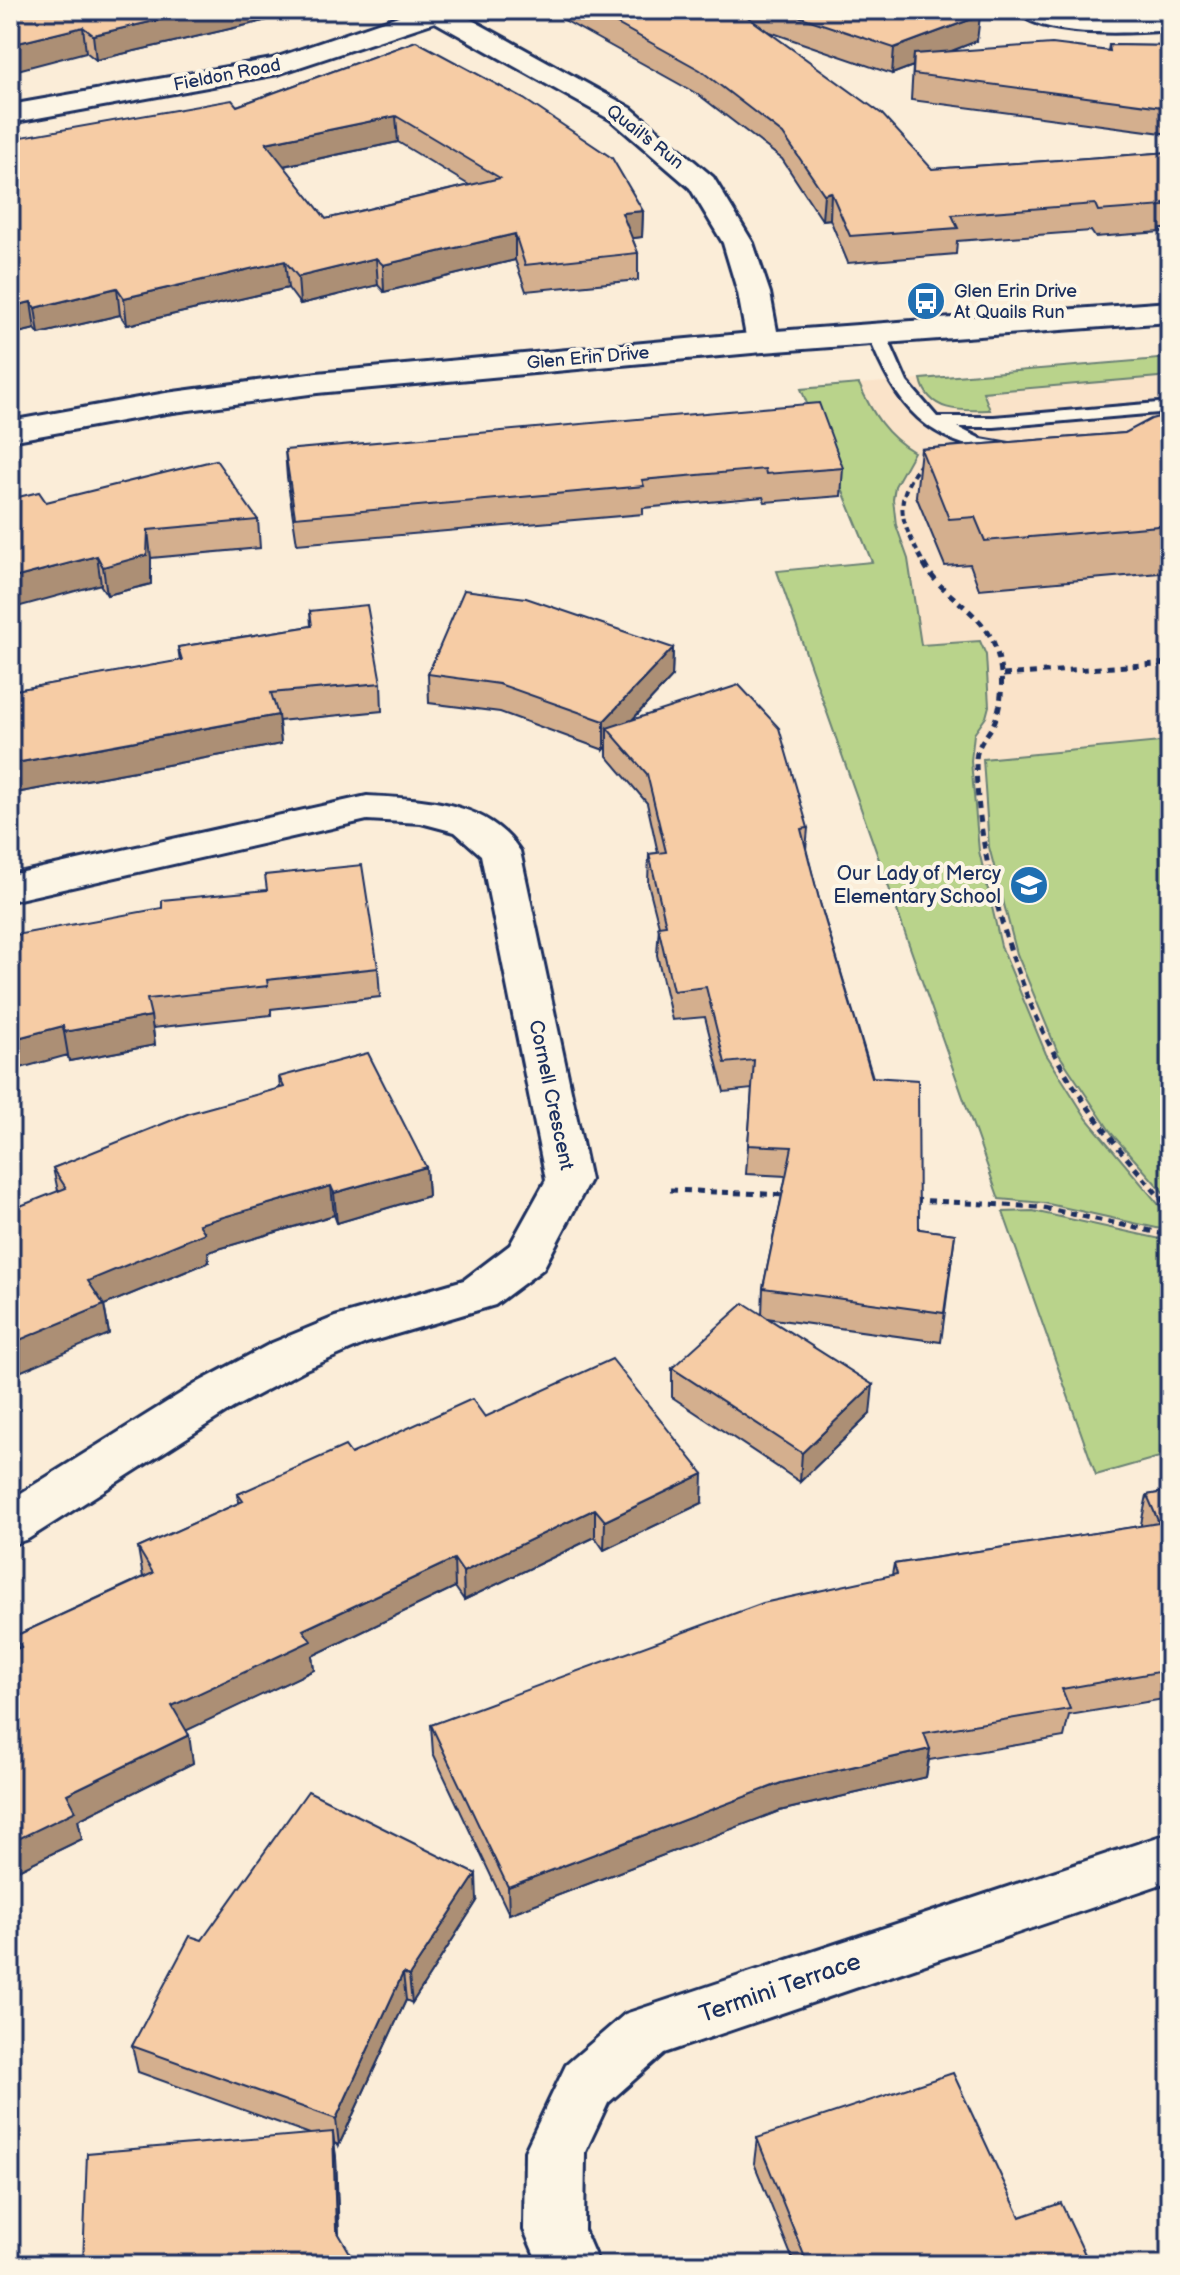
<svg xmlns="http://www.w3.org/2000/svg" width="1180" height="2275" font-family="'Balsamiq Sans',sans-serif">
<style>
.built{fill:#fae3c9}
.green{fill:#b9d38b;stroke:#6a8174;stroke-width:2}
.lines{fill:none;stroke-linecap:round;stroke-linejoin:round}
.service-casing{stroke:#1b2f5e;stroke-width:6}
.minor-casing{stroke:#1b2f5e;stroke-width:6}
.tertiary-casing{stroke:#1b2f5e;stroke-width:6}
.path-far1{stroke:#1b2f5e;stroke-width:4;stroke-dasharray:6 4;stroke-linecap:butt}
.path{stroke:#1b2f5e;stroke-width:5;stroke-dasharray:7 6;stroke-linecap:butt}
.service{fill:#fcf5e5;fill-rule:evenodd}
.minor{fill:#fcf5e5;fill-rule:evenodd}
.tertiary{fill:#fcf5e5;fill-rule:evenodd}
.wall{fill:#d4af8e;stroke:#1b2f5e;stroke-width:2;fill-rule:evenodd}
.shaded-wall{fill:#ac8f74;stroke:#1b2f5e;stroke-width:2}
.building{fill:#f6cca5;stroke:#1b2f5e;stroke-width:2;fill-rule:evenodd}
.labels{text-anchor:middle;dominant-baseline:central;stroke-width:8;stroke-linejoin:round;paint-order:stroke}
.far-street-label{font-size:18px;fill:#1b2f5e;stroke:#fcf5e5}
.far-poi-label{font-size:18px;fill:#1b2f5e;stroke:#fcf5e5;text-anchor:start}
.poi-label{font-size:20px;fill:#1b2f5e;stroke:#fcf5e5;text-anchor:end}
.street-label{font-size:20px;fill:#1b2f5e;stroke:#fcf5e5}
.near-street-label{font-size:24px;fill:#1b2f5e;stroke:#fcf5e5}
</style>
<rect width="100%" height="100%" fill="#fbedd8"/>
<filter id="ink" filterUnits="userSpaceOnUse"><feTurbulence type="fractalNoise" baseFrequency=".0125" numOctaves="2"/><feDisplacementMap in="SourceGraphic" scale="16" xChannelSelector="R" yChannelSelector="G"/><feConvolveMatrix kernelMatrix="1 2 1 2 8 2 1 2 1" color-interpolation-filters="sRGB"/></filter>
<g filter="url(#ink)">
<path class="built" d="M 1170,358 L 1170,1454 L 1096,1475 L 777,571 L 872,562 L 801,389 Z"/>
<path class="green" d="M 1170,358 L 1170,376 L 983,392 L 990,410 C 962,411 928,413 921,379 Z
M 859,384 C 872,413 886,436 914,452 L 895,486 L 893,499 L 896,525 L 908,559 L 921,645 L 980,641 L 986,655 L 989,706 L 986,717 L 974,734 L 971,761 L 979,851 L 1001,946 L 1046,1054 L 1087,1119 L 1170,1218 L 1170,1231 L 1044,1203 L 999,1199 L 777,571 L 872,562 L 801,389 Z
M 1170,741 L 1170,1200 L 1112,1134 L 1058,1053 L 1017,954 L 989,847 L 983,759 Z
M 1033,1211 L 1170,1241 L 1170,1454 L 1096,1475 L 1003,1212 Z"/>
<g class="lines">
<defs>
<path id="service" d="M 877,329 L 886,334 L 907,382 L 937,417 L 994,417 L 1170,402 L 1170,412 L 994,427 L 957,427 L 981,439 L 1015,445 L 1017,449 L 1008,455 C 925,441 898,410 868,334 Z"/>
<path id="minor" d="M 416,10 L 454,10 L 631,108 L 713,177 L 753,243 L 770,293 L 779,342 L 774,349 L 763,352 L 752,349 L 747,342 L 738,293 L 723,243 L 690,188 L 611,120 L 435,22 L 278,74 L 10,123 L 10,105 L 272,59 Z
M 1017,10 L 1056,10 L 1099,17 L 1170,14 L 1170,30 C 1137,33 1037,39 1017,10 Z
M 367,796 C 422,799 487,800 520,851 L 590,1180 L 543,1269 L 495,1305 L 366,1343 L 306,1369 L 233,1408 L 28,1539 L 10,1545 L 10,1500 L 199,1382 L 272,1343 L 335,1317 L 464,1280 L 510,1245 L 546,1180 L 481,855 L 455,832 L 421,823 L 367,820 L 10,901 L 10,875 Z
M 1170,1833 L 1170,1881 L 664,2053 L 608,2103 L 585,2152 L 584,2230 L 599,2265 L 539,2265 L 524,2230 L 525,2151 L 566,2065 L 625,2014 Z"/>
<path id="tertiary" d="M 1170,302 L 1170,322 L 763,352 L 317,393 L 166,413 L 10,441 L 10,421 L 166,393 L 317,373 L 763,332 Z"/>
</defs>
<use href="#service" class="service-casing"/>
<use href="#minor" class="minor-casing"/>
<use href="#tertiary" class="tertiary-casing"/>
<path class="path-far1" d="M 922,463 C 889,504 903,524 925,566"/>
<path class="path" d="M 924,564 C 941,596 982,611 995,646 C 1003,669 1004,695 996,718 C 991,734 976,742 976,761 C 977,854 1010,971 1054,1053 C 1085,1110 1128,1160 1170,1209
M 1003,675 L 1170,663
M 670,1190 L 788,1195
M 914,1200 L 1039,1207 L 1170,1235"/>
<use href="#service" class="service"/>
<use href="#minor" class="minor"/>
<use href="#tertiary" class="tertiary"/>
</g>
<path class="wall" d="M 10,10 L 298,10 L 298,13 L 96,60 L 86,52 Z
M 557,10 L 968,10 L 977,41 L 951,51 L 1108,51 L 1109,45 L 1170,46 L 1170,134 L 911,100 L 913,66 L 892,74 L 767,31 L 932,169 L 1170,152 L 1170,229 L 1161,229 L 1161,232 L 1095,237 L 1091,231 L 957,241 L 956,254 L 848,263 L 830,219 L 822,220 L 782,159 L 699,95 L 557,16 Z
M 416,41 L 643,211 L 642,237 L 632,238 L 638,253 L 638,280 L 526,291 L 515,260 L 384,292 L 378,285 L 300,304 L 288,288 L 127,325 L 120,315 L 39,334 L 35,329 L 10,335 L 10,139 L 237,106 ZM 398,142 L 469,185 L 326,219 L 284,166 Z
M 1170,414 L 1170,572 L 979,589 L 970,564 L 945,566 L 916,496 L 921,449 L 1125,433 Z
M 285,450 L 843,468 L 841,496 L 765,502 L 763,497 L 643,508 L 643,514 L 297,544 L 287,477 Z
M 46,502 L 258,520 L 260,548 L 151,558 L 151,584 L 107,595 Z
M 310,611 L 381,683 L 382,711 L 279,721 L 281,744 L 10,794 L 10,691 L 180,661 L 178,647 L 311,626 Z
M 673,648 L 672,677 L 632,720 L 808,828 L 806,850 L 820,903 L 919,1229 L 955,1234 L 941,1342 L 766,1318 L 870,1414 L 800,1482 L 672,1397 L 672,1368 L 762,1315 L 763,1288 L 786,1176 L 746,1174 L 752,1089 L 724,1092 L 705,1017 L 672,1020 L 657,955 L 659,926 L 648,883 L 649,854 L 658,853 L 647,803 L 607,756 L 607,746 L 604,750 L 500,712 L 429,703 L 428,674 Z
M 10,936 L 378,968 L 380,997 L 271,1009 L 271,1015 L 153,1028 L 155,1045 L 69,1061 L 68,1055 Z
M 279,1077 L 426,1167 L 428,1196 L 337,1223 L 334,1215 L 208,1252 L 209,1262 L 104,1305 L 109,1334 L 58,1191 L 53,1168 L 280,1088 Z
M 485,1417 L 702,1503 L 604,1550 L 595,1537 L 464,1600 L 455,1587 L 312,1656 L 314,1670 L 186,1730 L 193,1763 L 78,1820 L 82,1839 L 10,1874 L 10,1652 L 18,1648 L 15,1636 L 143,1577 L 138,1548 L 239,1503 L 238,1494 L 351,1454 Z
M 1170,1491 L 1170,1698 L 1069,1715 L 1064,1737 L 929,1760 L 926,1777 L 779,1811 L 509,1914 L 433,1753 L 431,1725 L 892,1575 L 894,1564 L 1141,1526 L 1141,1524 L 1147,1495 Z
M 477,1901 L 412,2003 L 406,2000 L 339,2145 L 334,2143 L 336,2158 L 339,2234 L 83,2265 L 310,2134 L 138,2072 L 132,2046 L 202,1940 Z
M 757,2138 L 1020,2217 L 1090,2265 L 795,2265 L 754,2163 Z"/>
<path class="shaded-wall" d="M 203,10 L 298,10 L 298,13 L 96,60 L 93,35 Z
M 980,16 L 977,41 L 913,66 L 914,54 L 913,66 L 892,74 L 894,48 Z
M 83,27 L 86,52 L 10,72 L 10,45 Z
M 396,116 L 398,142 L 268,169 L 266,143 Z
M 831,192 L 830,219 L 822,220 L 824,194 Z
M 643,211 L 642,237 L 621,240 L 622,213 Z
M 515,234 L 515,260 L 384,292 L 383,265 Z
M 376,258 L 378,285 L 300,304 L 298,277 Z
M 285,261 L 288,288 L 127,325 L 124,298 Z
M 117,288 L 120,315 L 39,334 L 35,308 Z
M 31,302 L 35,329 L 10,335 L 10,307 Z
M 148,530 L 151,558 L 151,584 L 107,595 L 103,567 Z
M 97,556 L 101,584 L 10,609 L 10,579 Z
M 673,648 L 672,677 L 616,737 L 607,728 L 607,746 L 604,750 L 604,721 Z
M 278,715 L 281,744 L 10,794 L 10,764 Z
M 151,1016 L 155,1045 L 69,1061 L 64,1032 Z
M 63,1026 L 68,1055 L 10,1071 L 10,1040 Z
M 426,1167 L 428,1196 L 337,1223 L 334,1193 Z
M 331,1186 L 334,1215 L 208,1252 L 209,1262 L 104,1305 L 109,1334 L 10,1376 L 10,1344 L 88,1281 L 199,1224 Z
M 873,1385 L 870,1414 L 800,1482 L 802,1453 Z
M 703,1474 L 702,1503 L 604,1550 L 605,1521 Z
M 595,1509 L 595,1537 L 464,1600 L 463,1572 Z
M 454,1559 L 455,1587 L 312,1656 L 314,1670 L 177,1735 L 172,1706 L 303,1630 Z
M 189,1735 L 193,1763 L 78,1820 L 82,1839 L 10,1874 L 10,1843 L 67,1794 Z
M 930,1749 L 926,1777 L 779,1811 L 509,1914 L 508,1887 L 781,1783 Z
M 476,1874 L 477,1901 L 412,2003 L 409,1976 Z
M 403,1973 L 406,2000 L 339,2145 L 336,2119 Z
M 333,2132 L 336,2158 L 339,2254 L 336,2229 Z
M 836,2260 L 836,2265 L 822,2265 Z"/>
<path class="building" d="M 10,10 L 203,10 L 93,35 L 83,27 L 10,45 Z
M 592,10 L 738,10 L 882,114 L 932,169 L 1170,152 L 1170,202 L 1163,203 L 1165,206 L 1098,211 L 1095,204 L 952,215 L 958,228 L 850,236 L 831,192 L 824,194 L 783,134 L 700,70 Z
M 780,10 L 968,10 L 980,16 L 894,48 Z
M 416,41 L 524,99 L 612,158 L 643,211 L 622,213 L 638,253 L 525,265 L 515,234 L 383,265 L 376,258 L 298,277 L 285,261 L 124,298 L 117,288 L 35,308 L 31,302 L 10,307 L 10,139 L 232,100 L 237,106 ZM 396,116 L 500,178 L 326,219 L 266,143 Z
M 1052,44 L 1110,51 L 1109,45 L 1170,46 L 1170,108 L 913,74 L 914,54 Z
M 819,403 L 843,468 L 766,474 L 765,469 L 642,480 L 644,486 L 295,517 L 285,450 Z
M 1170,414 L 1170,525 L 985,541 L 975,517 L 949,519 L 921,449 L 1125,433 L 1151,419 Z
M 216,460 L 258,520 L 148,530 L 147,555 L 103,567 L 97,556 L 10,579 L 10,499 L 39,492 L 46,502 Z
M 464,590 L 526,598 L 673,648 L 604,721 L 499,684 L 428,674 Z
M 367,605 L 381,683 L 271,693 L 278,715 L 10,764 L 10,691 L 182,660 L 178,647 L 312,626 L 310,611 Z
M 739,685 L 779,728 L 808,828 L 801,829 L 820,903 L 872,1077 L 918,1080 L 919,1229 L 955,1234 L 944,1313 L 763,1288 L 792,1147 L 748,1145 L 754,1060 L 725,1063 L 706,987 L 673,991 L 658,926 L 666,925 L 649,854 L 666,852 L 647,774 L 607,728 Z
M 362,865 L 378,968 L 267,980 L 268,986 L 147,999 L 151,1016 L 64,1032 L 63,1026 L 10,1040 L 10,936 L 162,908 L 162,900 L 267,890 L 265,875 Z
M 368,1053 L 426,1167 L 334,1193 L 331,1186 L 199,1224 L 205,1233 L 88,1281 L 104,1305 L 10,1344 L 10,1210 L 66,1188 L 53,1168 L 190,1113 L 284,1087 L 279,1077 Z
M 744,1303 L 873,1385 L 802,1453 L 672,1368 Z
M 612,1359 L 703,1474 L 605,1521 L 595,1509 L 463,1572 L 454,1559 L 303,1630 L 311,1641 L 172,1706 L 189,1735 L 67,1794 L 76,1811 L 10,1843 L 10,1652 L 21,1647 L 15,1636 L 153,1573 L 138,1548 L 243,1501 L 238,1494 L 345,1446 L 351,1454 L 472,1399 L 485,1417 Z
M 1170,1491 L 1170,1670 L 1062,1689 L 1070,1709 L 924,1733 L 930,1749 L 781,1783 L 508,1887 L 431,1725 L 763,1603 L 897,1574 L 894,1564 L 1159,1523 L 1147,1495 Z
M 308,1791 L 476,1874 L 409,1976 L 403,1973 L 336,2119 L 132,2046 L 190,1936 L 202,1940 Z
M 953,2073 L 1020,2217 L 1061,2203 L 1090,2265 L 838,2265 L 836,2260 L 822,2265 L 808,2265 L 757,2138 Z
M 333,2132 L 336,2229 L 357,2265 L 83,2265 L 87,2153 Z"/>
</g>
<defs>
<symbol id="bus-disc" viewBox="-11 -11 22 22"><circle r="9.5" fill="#1f6fb2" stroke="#fcf5e5"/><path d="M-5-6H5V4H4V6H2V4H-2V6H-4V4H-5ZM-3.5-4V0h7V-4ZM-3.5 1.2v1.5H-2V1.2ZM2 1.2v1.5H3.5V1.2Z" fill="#fff"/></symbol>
<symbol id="school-disc" viewBox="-11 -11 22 22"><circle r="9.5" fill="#1f6fb2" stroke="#fcf5e5"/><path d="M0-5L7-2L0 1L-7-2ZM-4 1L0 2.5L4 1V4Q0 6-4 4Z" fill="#fff"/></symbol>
</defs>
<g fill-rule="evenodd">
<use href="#bus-disc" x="904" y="279" width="44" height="44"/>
<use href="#school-disc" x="1007" y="863" width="44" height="44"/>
</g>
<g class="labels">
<g class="far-street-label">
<text transform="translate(227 75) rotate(-11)">Fieldon Road</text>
<text transform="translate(645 137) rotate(38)">Quail's Run</text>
<text transform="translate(588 358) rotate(-5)">Glen Erin Drive</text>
</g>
<g class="far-poi-label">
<text x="954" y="291">Glen Erin Drive<tspan x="954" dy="21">At Quails Run</tspan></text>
</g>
<g class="poi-label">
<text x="1001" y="874">Our Lady of Mercy<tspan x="1001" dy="23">Elementary School</tspan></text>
</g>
<g class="street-label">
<text transform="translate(551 1095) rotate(78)">Cornell Crescent</text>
</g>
<g class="near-street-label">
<text transform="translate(780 1988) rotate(-19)">Termini Terrace</text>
</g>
</g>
<rect width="1180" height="2275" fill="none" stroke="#fcf5e5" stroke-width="40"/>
<rect x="20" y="20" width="1140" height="2235" fill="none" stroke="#1b2f5e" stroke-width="3" filter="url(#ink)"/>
</svg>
